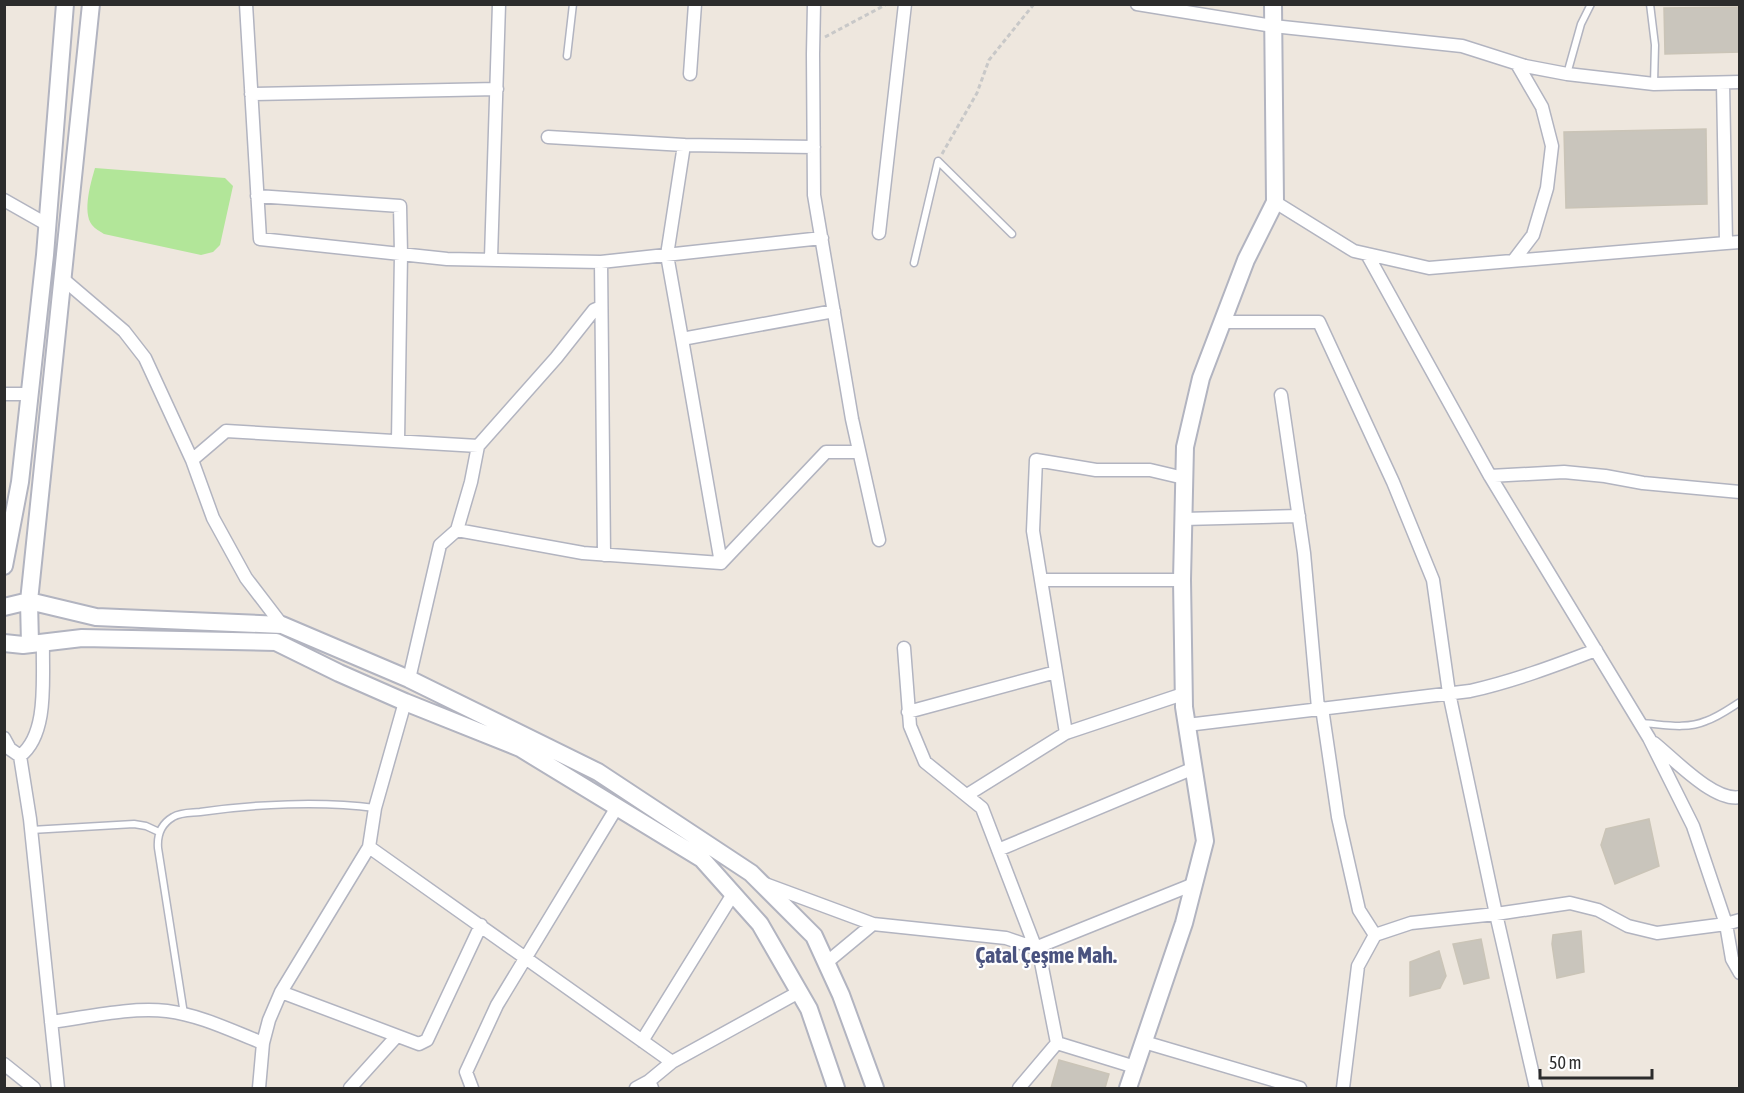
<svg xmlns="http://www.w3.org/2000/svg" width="1744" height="1093" font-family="'Asap Condensed',sans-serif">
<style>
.green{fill:#b2e699}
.building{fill:#c9c5bc;stroke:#cac4b7;stroke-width:1.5}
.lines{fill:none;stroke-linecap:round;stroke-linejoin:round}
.lane-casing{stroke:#b2b4c0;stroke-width:9}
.street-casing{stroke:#b2b4c0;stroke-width:15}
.secondary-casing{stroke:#b2b4c0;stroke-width:20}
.path{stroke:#c8c8c8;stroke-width:3;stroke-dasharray:4.5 3;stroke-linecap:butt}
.lane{stroke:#fff;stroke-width:6}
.street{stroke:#fff;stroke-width:12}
.secondary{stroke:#fff;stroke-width:16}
.labels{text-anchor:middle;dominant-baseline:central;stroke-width:4.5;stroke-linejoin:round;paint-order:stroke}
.district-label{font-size:22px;font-weight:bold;fill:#4a537f;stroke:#fff}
</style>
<rect width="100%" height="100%" fill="#eee7de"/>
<path class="green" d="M 95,168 L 225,178 L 233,186 L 220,245 L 213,252 L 201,255 L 104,234 C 100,231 95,229 92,225 C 82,212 91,182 95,168 Z"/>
<path class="building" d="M 1740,7 L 1740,52 L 1665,54 L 1664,8 Z
M 1706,129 L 1707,204 L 1566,208 L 1564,132 Z
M 1649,819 L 1659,866 L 1615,884 L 1601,845 L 1606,829 Z
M 1581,931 L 1584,972 L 1557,978 L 1552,944 L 1553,935 Z
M 1481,939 L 1489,978 L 1464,984 L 1453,944 Z
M 1439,951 L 1446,976 L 1440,988 L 1410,996 L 1410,962 Z
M 1059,1060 L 1109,1074 L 1105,1088 L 1051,1088 Z"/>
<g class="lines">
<defs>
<path id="lane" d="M 1650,4 L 1655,45 L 1654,84
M 567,56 L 573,4
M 1567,74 L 1581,24 L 1591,4
M 914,263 L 938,161 L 1012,234
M 1640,723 C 1662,724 1685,730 1706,721 C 1718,717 1729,709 1740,702
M 31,830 L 134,824 L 146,826 L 159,832
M 184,1014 L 158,848 C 157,835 161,824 173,817 C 181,812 192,813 200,812 C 254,804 322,801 375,808"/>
<path id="street" d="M 246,4 L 260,239 L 447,259 L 601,262 L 822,238
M 814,4 L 813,54 L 814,195 L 852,419 L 879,540
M 1137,4 L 1273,26 L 1462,46 L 1525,66 L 1567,74 L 1654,84 L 1740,82
M 690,74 L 695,4
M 1723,83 L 1726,243 L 1740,242
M 251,94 L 497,89
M 548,137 L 684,145 L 814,147
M 684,145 L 667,255 L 682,339 L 834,311
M 257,196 L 400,206 L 401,254 L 398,441
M 4,200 L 48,225
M 1275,202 L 1354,251 L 1429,268 L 1726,243
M 879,233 L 905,4
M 1367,254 L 1490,476 L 1649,738 L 1693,826 L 1726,924 L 1732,959 L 1740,973
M 491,258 L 499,4
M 1514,260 L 1533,235 L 1547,188 L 1552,146 L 1542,107 L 1517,64
M 601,262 L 604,555
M 63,279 L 124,331 L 145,358 L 192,460 L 213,518 L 246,578 L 282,625
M 1222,322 L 1319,322 L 1393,482 L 1433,580 L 1449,693 L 1496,914 L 1536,1088
M 682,339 L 721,563
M 4,394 L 30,394
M 1281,395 L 1304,553 L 1318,708
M 192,460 L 226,431 L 478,446 L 556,358 L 594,310 L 601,307
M 1490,476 L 1564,472 L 1605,476 L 1643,483 L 1740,492
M 1183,519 L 1299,516
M 457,530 L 471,482 L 478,446
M 1041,580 L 1182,580
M 904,648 L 910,726 L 925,762 L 982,808 L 1041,962 L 1057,1043 L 1135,1067
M 409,679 L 440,545 L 457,530 L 583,553 L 721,563 L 826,452 L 859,452
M 1322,708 L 1338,817 L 1359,910 L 1375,935
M 908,712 L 1056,672
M 1187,725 L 1470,691 C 1514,681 1554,666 1596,650
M 1066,733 L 1033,531 L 1036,460 L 1096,470 L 1150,470 L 1184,478
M 4,738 L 10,749 L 20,756 C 49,734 42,677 43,644
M 1654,743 C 1674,759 1714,802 1740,797
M 20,756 L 30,819 L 58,1088
M 967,795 L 1066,733 L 1183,694
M 369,847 L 672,1062 L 799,992
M 998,850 L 1194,768
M 765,884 L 873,924 L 1006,938 L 1035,948 L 1194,884
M 826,963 L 873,924
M 281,992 L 419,1044 L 427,1040 L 481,925
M 51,1022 C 89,1017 129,1007 167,1011 C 200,1015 232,1031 263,1043
M 642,1041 L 733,894
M 1144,1042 L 1300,1088
M 4,1064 L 34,1088
M 259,1088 L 263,1043 L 269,1020 L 281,992 L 369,847 L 375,808 L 405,702
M 350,1088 L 396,1037
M 472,1088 L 466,1072 L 497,1005 L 617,807
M 636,1088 L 649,1081
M 652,1088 L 649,1081 L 672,1062
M 1019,1088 L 1057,1043
M 1343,1088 L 1358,966 L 1375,935 L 1411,923 L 1496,914 L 1570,903 L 1598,910 L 1628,926 L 1657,933 L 1726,924 L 1740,920"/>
<path id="secondary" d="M 4,566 L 20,482 L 45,255 L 65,4
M 4,607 L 29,601 L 96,617 L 282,625 L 409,679 L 598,772 L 751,873 L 814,936 L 841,995 L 875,1088
M 4,643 L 23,645 L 82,638 L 276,642 L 339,673 L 405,702 L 520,748 L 702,859 L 760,924 L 809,1009 L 836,1088
M 30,644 L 29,601 L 91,4
M 1128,1088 L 1184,923 L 1205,841 L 1184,707 L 1182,580 L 1185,447 L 1201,378 L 1246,260 L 1275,202 L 1273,4"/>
</defs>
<use href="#lane" class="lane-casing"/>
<use href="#street" class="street-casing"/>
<use href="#secondary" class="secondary-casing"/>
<path class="path" d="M 825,37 L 887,4
M 942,154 L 977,93 L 989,60 L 1034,4"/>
<use href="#lane" class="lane"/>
<use href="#street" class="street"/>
<use href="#secondary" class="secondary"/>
</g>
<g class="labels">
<g class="district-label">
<text x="1046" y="955">Çatal Çeşme Mah.</text>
</g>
</g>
<rect width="1744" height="1093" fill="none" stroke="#2c2c2c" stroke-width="12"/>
<path d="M1540 1069v9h112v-9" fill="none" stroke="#2c2c2c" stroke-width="3"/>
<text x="1549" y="1069" font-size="18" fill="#2c2c2c" stroke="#ffffff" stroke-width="4.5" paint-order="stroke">50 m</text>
</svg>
